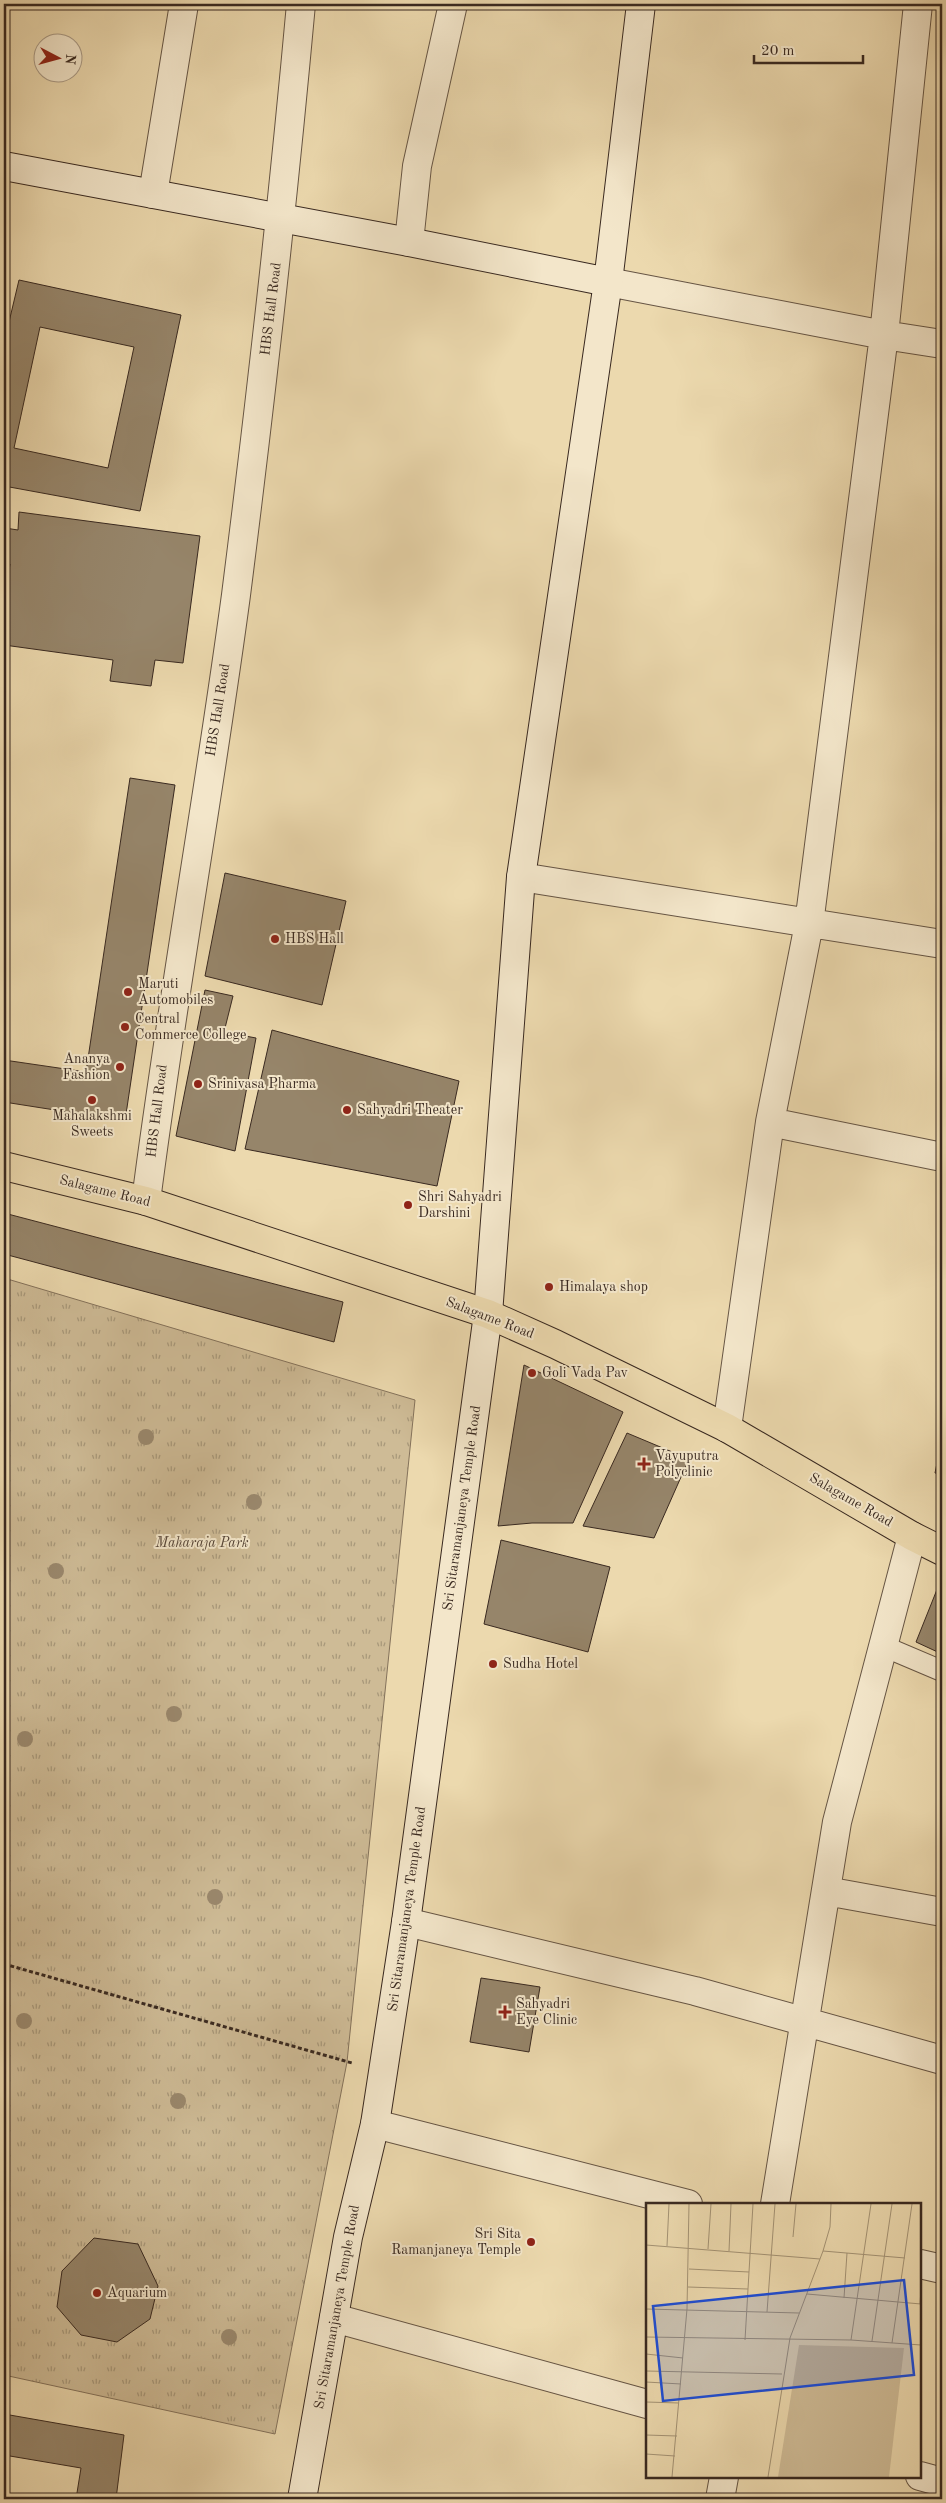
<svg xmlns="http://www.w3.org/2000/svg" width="946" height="2503" font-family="'Old Standard TT',serif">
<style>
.park{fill:url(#park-tufts);stroke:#84725b}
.building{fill:#96856a;stroke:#392920;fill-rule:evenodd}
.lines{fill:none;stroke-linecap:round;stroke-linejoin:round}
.lane-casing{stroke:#654;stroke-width:22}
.street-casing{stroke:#654;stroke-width:30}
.secondary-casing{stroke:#392920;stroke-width:30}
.primary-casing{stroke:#392920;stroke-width:30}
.path{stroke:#392920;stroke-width:3;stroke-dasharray:4 2.5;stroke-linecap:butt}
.lane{stroke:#f3e6ca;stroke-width:20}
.street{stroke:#f3e6ca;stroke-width:28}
.secondary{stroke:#f3e6ca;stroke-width:28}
.primary{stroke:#ecd9ae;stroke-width:28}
.tree{fill:#9a886d}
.poi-dot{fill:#8f2418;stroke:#f3e6ca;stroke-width:2}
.labels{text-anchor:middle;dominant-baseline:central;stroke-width:4;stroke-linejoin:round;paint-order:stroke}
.street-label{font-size:14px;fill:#392920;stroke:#f3e6ca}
.poi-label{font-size:14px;fill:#392920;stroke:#f3e6ca;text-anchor:start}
.park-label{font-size:14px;font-style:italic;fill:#574638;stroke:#f3e6ca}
.inset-road{fill:none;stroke:#a49375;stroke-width:1}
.view{fill:#1d4ed8;fill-opacity:0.15;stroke:#1d4ed8;stroke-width:2.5}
.inset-edge{fill:none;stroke:#392920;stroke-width:2.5}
</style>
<defs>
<pattern id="park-tufts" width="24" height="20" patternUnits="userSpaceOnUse" patternTransform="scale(1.25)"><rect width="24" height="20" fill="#cebb96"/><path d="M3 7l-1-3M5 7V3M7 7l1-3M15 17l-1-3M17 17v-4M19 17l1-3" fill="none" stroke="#a8987a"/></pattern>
</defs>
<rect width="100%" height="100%" fill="#ecd9ae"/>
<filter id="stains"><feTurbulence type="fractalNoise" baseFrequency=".004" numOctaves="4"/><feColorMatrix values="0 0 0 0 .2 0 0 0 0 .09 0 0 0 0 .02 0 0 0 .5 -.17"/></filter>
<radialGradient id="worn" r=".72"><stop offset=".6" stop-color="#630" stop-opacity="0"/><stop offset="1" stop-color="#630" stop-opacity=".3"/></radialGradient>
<path class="park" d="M 4,1278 L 415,1400 L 347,2062 L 275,2434 L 4,2375 Z"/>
<path class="building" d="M 19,280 L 181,315 L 140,511 L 4,486 L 4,343 ZM 40,327 L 134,347 L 108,468 L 14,448 Z
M 19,512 L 200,536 L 183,663 L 155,660 L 151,686 L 110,681 L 113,660 L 4,645 L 6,626 L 4,627 L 4,590 L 6,590 L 10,564 L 4,563 L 4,537 L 5,528 L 18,530 Z
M 130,778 L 175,785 L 125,1121 L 4,1102 L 4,1060 L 86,1072 Z
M 225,873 L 346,901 L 322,1005 L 205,976 Z
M 205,990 L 233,996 L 224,1032 L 256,1038 L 235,1151 L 176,1136 Z
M 272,1030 L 459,1081 L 437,1186 L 245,1149 Z
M 4,1213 L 343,1302 L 334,1342 L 4,1254 Z
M 524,1365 L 623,1412 L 573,1523 L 532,1523 L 498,1526 Z
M 627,1433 L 689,1459 L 654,1538 L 583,1526 Z
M 942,1438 L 942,1474 L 935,1473 Z
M 501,1540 L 610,1567 L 588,1652 L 484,1624 Z
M 942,1577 L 942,1654 L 916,1642 Z
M 481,1978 L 540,1987 L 529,2052 L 470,2042 Z
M 94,2238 L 138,2244 L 158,2286 L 150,2319 L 117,2342 L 81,2335 L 57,2307 L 62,2271 Z
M 4,2414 L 124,2435 L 116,2499 L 76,2499 L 81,2468 L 4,2455 Z"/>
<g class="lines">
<defs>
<path id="lane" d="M 883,1646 L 942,1671"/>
<path id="street" d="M 153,194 L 184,4
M 409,242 L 417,166 L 453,4
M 608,282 L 884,335 L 942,344
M 521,877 L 942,944
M 770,1122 L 942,1157
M 146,1201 C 172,998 209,797 236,595 C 261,398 283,201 301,4
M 727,1428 L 770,1122 L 809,924 L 884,335 L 918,4
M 826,1891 L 942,1912
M 406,1922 L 695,1991 L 942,2060
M 375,2124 L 688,2204
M 775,2204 L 837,1822 L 912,1536
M 920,2264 L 942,2269
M 334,2318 L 647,2404
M 920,2476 L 942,2482
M 720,2499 L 724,2477"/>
<path id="secondary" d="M 4,166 L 409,242 L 608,282
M 302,2499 L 348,2237 L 375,2124 L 406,1922 L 488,1314 L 521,877 L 608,282 L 641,4"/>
<path id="primary" d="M 4,1166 L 146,1201 L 488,1314 L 555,1344 L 727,1428 L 912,1536 L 942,1551"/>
</defs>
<use href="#lane" class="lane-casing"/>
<use href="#street" class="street-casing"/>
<use href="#secondary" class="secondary-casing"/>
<use href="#primary" class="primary-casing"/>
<path class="path" d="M 4,1964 L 352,2063"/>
<use href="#lane" class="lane"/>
<use href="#street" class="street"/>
<use href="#secondary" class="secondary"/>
<use href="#primary" class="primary"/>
</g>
<g class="tree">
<circle cx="146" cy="1437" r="8"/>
<circle cx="254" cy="1502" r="8"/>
<circle cx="56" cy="1571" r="8"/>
<circle cx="174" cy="1714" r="8"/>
<circle cx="25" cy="1739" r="8"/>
<circle cx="215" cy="1897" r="8"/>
<circle cx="24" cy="2021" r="8"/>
<circle cx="178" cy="2101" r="8"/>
<circle cx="229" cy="2337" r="8"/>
</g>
<g class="poi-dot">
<circle cx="275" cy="939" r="5"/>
<circle cx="128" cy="992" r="5"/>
<circle cx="125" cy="1027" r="5"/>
<circle cx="120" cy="1067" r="5"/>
<circle cx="198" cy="1084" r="5"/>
<circle cx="92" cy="1100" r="5"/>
<circle cx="347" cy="1110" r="5"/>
<circle cx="408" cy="1205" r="5"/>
<circle cx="549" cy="1287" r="5"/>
<circle cx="532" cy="1373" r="5"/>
<path d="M641.5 1456.5h5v5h5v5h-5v5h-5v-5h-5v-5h5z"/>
<circle cx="493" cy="1664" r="5"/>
<path d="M502.5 2004.5h5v5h5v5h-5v5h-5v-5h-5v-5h5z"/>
<circle cx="531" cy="2242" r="5"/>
<circle cx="97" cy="2293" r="5"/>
</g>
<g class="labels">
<g class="street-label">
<text transform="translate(271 309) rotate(-83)">HBS Hall Road</text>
<text transform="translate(218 710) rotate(-81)">HBS Hall Road</text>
<text transform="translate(157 1111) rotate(-83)">HBS Hall Road</text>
<text transform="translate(105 1191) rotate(14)">Salagame Road</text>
<text transform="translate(490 1318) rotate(21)">Salagame Road</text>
<text transform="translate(851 1500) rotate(30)">Salagame Road</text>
<text transform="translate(462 1508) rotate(-82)">Sri Sitaramanjaneya Temple Road</text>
<text transform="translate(407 1909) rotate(-82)">Sri Sitaramanjaneya Temple Road</text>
<text transform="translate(337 2307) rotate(-80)">Sri Sitaramanjaneya Temple Road</text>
</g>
<g class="poi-label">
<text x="285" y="939">HBS Hall</text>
<text x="138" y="984">Maruti<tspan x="138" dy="16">Automobiles</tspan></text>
<text x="135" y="1019">Central<tspan x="135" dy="16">Commerce College</tspan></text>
<text x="110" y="1059" text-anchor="end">Ananya<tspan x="110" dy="16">Fashion</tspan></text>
<text x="208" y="1084">Srinivasa Pharma</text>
<text x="357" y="1110">Sahyadri Theater</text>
<text x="92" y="1116" text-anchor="middle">Mahalakshmi<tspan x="92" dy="16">Sweets</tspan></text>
<text x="418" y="1197">Shri Sahyadri<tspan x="418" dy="16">Darshini</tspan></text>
<text x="559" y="1287">Himalaya shop</text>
<text x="542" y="1373">Goli Vada Pav</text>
<text x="655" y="1456">Vayuputra<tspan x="655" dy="16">Polyclinic</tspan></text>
<text x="503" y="1664">Sudha Hotel</text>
<text x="516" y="2004">Sahyadri<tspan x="516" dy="16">Eye Clinic</tspan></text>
<text x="521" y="2234" text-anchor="end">Sri Sita<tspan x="521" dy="16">Ramanjaneya Temple</tspan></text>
<text x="107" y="2293">Aquarium</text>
</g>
<g class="park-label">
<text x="202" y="1543">Maharaja Park</text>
</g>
</g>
<g transform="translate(646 2203)">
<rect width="275" height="275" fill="#ecd9ae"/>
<path d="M 153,142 L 258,145 L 243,274 L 132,274 Z" fill="#cebb96"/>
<path class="inset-road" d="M 147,34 L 150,1M 0,42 L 174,56M 21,43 L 23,1M 62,46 L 65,1M 83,48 L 85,1M 177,48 L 259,55M 43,66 L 103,69 L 99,137M 103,69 L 107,1M 42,84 L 102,86M 161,91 L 275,101M 198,95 L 201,50M 274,101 L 275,86M 0,106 L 153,110M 121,109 L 129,1M 0,134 L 205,137 L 275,142M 205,137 L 225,1M 226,138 L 246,1M 246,140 L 266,1M 0,151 L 37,155M 0,168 L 136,171M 0,179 L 35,181M 0,199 L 33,200M 0,232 L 31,233M 0,251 L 29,253M 26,274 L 41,106 L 43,1M 122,274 L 144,135 L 177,48 L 184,24 L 185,1"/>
<path class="view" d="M 258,77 L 268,172 L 17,198 L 7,103 Z"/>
<rect width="275" height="275" class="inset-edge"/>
</g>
<rect width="946" height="2503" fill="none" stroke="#ecd9ae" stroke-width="20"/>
<rect x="5" y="5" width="936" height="2493" fill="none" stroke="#392920" stroke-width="2.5"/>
<rect x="10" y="10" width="926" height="2483" fill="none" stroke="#392920"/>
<g transform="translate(58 58) rotate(96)"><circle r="24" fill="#f3e6ca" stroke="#a99a86"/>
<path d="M0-4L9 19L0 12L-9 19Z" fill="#8f2418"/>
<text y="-8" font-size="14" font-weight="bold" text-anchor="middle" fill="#392920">N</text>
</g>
<path d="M754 55v8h109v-8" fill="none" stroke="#392920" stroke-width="2.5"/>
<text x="761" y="55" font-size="15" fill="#392920" stroke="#f3e6ca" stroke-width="4" paint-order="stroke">20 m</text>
<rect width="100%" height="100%" filter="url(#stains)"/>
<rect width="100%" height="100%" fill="url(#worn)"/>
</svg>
